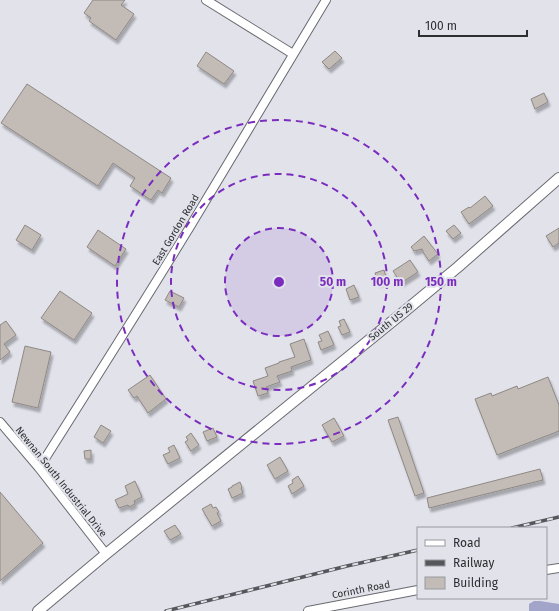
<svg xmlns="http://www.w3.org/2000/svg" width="559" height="611" font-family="'Fira Sans',sans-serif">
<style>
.water{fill:#a3a4ca}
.building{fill:#c2bbb6;stroke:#8f8884;filter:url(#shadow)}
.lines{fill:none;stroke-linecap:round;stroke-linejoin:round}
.minor-casing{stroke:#6a6a71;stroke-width:10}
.major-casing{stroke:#6a6a71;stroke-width:12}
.minor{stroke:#fff;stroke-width:8}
.major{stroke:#fff;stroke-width:10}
.rail-casing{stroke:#56575b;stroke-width:3.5}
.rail{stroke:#e1e2ea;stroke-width:2;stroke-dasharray:6;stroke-linecap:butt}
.ring{fill:none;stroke:#7b2cbf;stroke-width:2;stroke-dasharray:7 5}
.labels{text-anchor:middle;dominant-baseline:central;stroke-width:4;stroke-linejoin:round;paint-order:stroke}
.street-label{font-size:10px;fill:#2d2e31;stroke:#e1e2ea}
.centre{fill:#7b2cbf;stroke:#e1e2ea;stroke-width:2}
.ring-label{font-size:12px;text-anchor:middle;font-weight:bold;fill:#7b2cbf;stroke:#e1e2ea;stroke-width:4;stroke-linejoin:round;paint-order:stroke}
</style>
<defs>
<filter id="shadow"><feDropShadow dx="2" dy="4" stdDeviation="1" flood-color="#0004"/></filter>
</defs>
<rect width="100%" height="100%" fill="#e1e2ea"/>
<path class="water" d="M 534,601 L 540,601 L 559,604 L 559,611 L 529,611 L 529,604 Z"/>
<path class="building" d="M 93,0 L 125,0 L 121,5 L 134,14 L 116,40 L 89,21 L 91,18 L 84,13 Z
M 335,51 L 342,58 L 329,69 L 322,62 Z
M 206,52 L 234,71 L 224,84 L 197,66 Z
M 27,84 L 171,178 L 162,193 L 158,190 L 151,200 L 130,186 L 135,178 L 113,163 L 98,186 L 1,123 Z
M 544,93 L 548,102 L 535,109 L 531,99 Z
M 485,196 L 493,206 L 469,224 L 461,212 L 469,207 L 470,208 Z
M 25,225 L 41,235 L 32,250 L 16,240 Z
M 454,225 L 461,233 L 453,239 L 446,231 Z
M 559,228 L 559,243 L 553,247 L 546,236 Z
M 98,230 L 126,249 L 115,266 L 87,247 Z
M 424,236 L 438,254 L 429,261 L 423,252 L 423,251 L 422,249 L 414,251 L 411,247 Z
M 410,260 L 418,272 L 401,283 L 393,271 Z
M 384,270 L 387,280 L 378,283 L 375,273 Z
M 354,285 L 359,297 L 350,300 L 346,289 Z
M 60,291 L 92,313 L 74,340 L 41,318 Z
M 170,291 L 184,298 L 179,307 L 165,300 Z
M 344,319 L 350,332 L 342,335 L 338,327 L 341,326 L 339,321 Z
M 6,321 L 16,335 L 4,344 L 10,352 L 0,360 L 0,325 Z
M 328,331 L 334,345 L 321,350 L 318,342 L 322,341 L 319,335 Z
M 304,339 L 311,360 L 291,367 L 292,371 L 277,376 L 280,382 L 266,387 L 268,393 L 258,396 L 253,381 L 268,376 L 265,368 L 279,363 L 279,362 L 295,357 L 290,344 Z
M 25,346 L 51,352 L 38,408 L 12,402 Z
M 150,375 L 166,399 L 148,413 L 137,396 L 134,398 L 128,390 Z
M 548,377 L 559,405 L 559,431 L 497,455 L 475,399 L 491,393 L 492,396 L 517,386 L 518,389 Z
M 398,417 L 424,493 L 415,496 L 388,420 Z
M 334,418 L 344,436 L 332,442 L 322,425 Z
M 101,425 L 111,431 L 103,443 L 94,437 Z
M 213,428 L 217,437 L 207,441 L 203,432 Z
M 191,433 L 199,445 L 191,451 L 185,442 L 188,440 L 186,437 Z
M 174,445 L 180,458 L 168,464 L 163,455 L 170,452 L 168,448 Z
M 91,450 L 91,459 L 85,459 L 84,451 Z
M 280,457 L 288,471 L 275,479 L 267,465 Z
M 540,469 L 543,480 L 429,508 L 427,498 Z
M 298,476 L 304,486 L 292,494 L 288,486 L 293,483 L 292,480 Z
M 135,481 L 142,497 L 134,501 L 135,504 L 129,507 L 128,505 L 119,508 L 115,500 L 128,494 L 125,486 Z
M 240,482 L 242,487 L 241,488 L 243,493 L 232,498 L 228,489 L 232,487 L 232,486 Z
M 0,492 L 43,543 L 0,581 Z
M 211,504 L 213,508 L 216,507 L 219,512 L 217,513 L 221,521 L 212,526 L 202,509 Z
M 175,525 L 181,534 L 170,540 L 164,531 Z"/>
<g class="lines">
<defs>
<path id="minor" d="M 206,0 L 293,54
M 0,422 L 39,468 L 106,554
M 39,468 C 89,389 139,310 188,230 C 234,153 280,76 326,0
M 546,570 L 559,568
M 308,611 L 418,590"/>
<path id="major" d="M 38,611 L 106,554 L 405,311 L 458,267 L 559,178"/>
</defs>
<use href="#minor" class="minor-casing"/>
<use href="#major" class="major-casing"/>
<use href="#minor" class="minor"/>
<use href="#major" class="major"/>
<defs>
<path id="rail" d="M 512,528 L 559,517
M 166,611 L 347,566 L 418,550"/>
</defs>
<use href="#rail" class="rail-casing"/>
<use href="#rail" class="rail"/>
</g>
<circle cx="279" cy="282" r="54" fill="#7b2cbf" fill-opacity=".12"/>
<g class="ring">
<circle cx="279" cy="282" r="54"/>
<circle cx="279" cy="282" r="108"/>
<circle cx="279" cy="282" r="162"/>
</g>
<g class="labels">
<g class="street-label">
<text transform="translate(176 230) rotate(-59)">East Gordon Road</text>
<text transform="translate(391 322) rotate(-39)">South US 29</text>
<text transform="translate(61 482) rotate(51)">Newnan South Industrial Drive</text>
<text transform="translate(361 590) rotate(-11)">Corinth Road</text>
</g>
</g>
<circle cx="279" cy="282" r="6" class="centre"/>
<g class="ring-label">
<text x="333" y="286">50 m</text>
<text x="387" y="286">100 m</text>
<text x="441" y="286">150 m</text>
</g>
<rect x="417" y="527" width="130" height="72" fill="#e1e2ea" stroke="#999aa0"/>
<rect x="425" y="540" width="20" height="6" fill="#ffffff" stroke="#999aa0"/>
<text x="453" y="547" font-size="12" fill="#2d2e31">Road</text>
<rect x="425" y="560" width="20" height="6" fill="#56575b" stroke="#999aa0"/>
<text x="453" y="567" font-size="12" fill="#2d2e31">Railway</text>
<rect x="425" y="577" width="20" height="12" fill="#c2bbb6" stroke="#999aa0"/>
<text x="453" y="587" font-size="12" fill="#2d2e31">Building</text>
<path d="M419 30v6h108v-6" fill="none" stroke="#2d2e31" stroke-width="2"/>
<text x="425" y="30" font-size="12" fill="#2d2e31" stroke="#e1e2ea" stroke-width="3" paint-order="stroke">100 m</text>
</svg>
